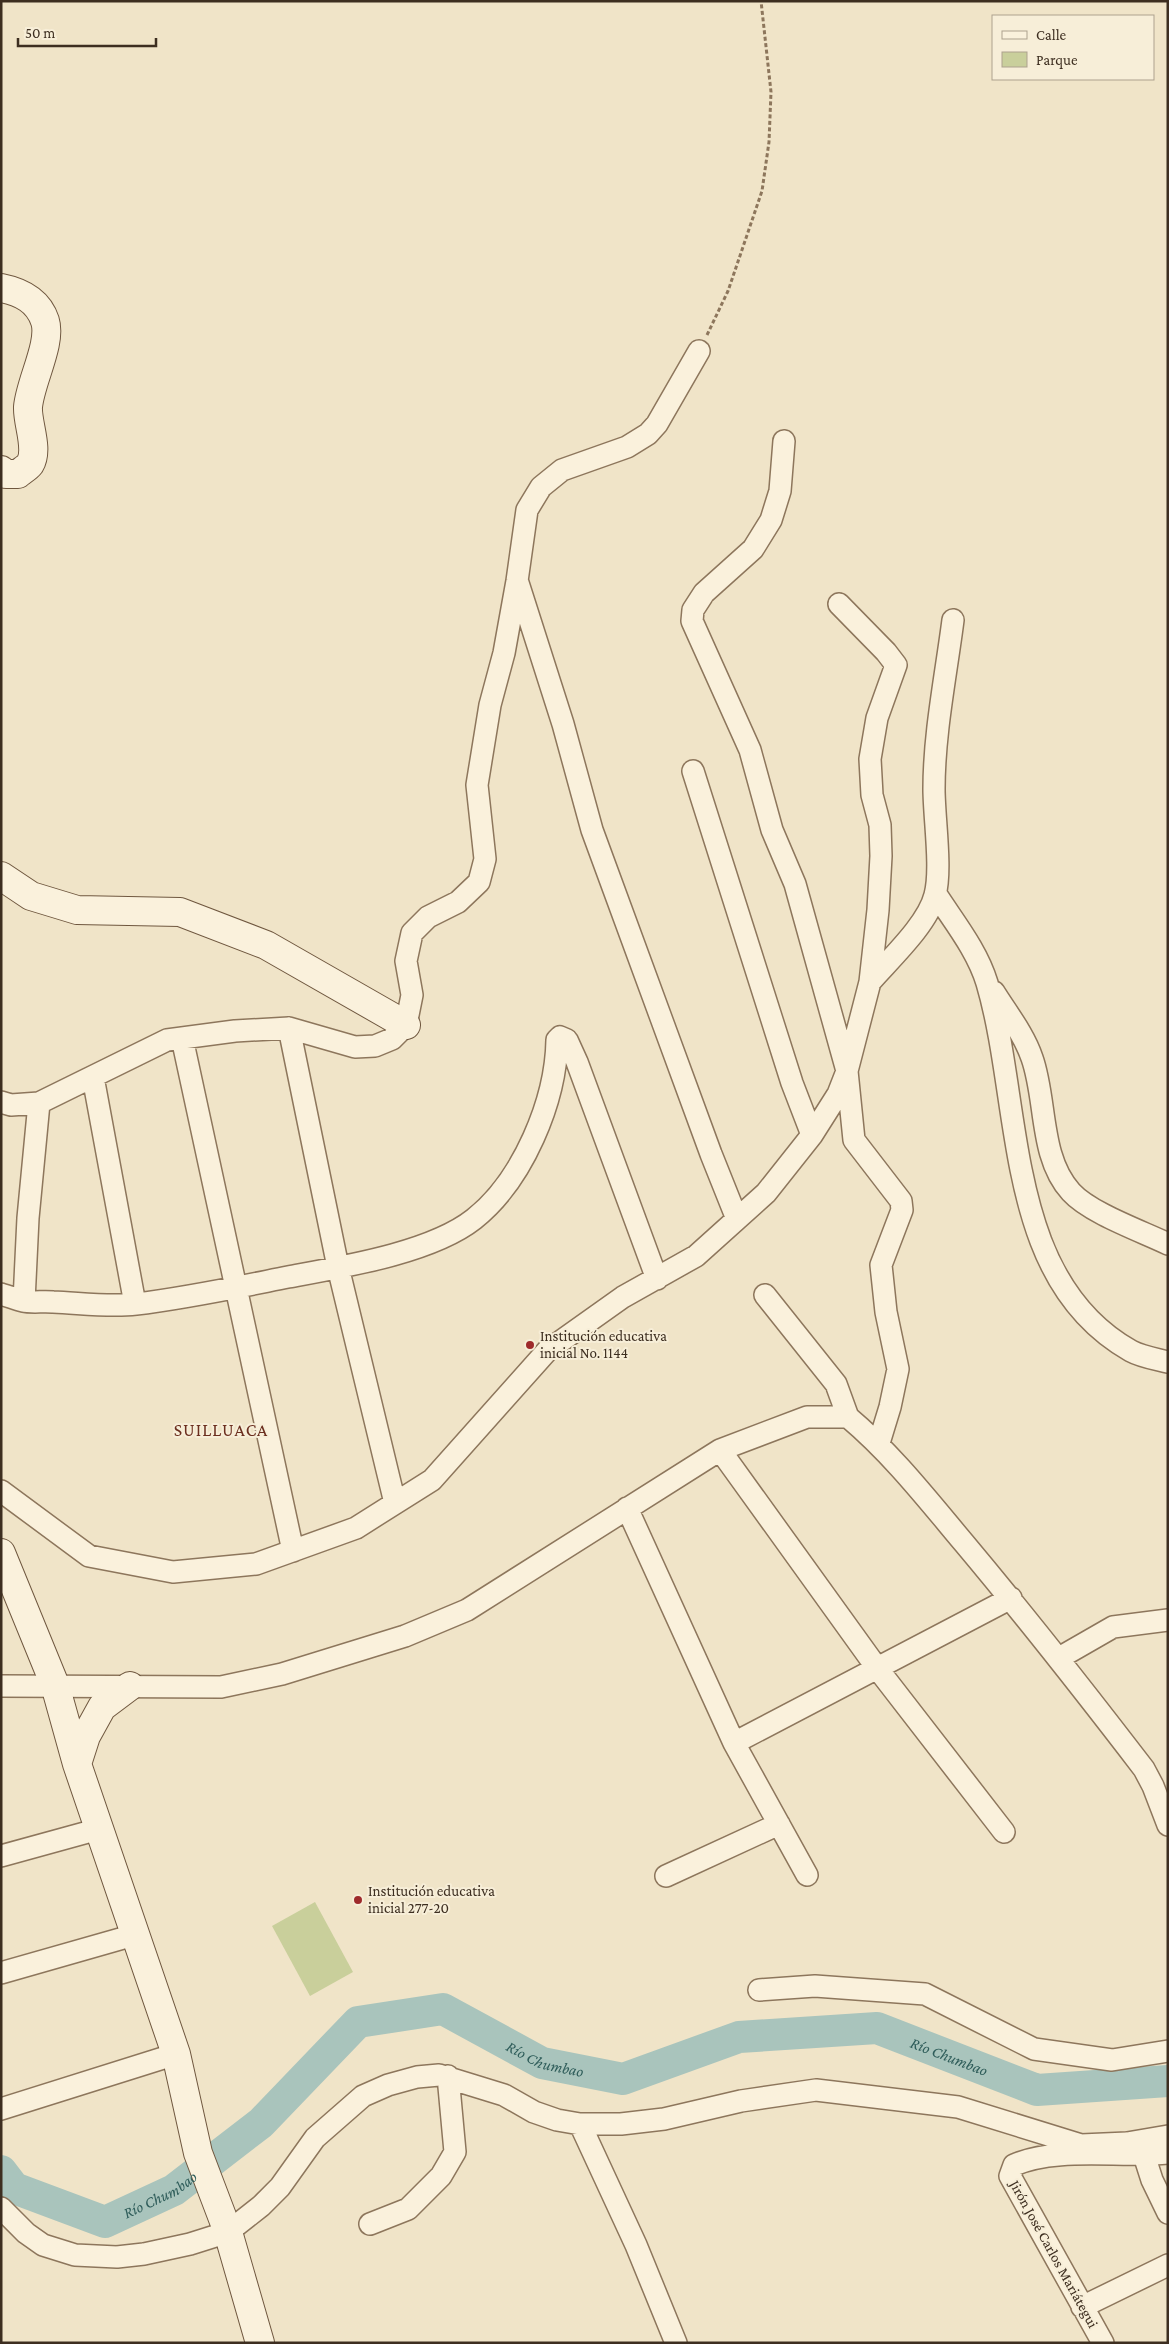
<svg xmlns="http://www.w3.org/2000/svg" width="1169" height="2344" font-family="'Crimson Pro',serif">
<style>
.green{fill:#c9cf9b}
.lines{fill:none;stroke-linecap:round;stroke-linejoin:round}
.river{stroke:#a9c4bc;stroke-width:32}
.street-casing{stroke:#8d765c;stroke-width:24}
.secondary-casing{stroke:#6f573f;stroke-width:30}
.path{stroke:#8d765c;stroke-width:3;stroke-dasharray:4 2.5;stroke-linecap:butt}
.street{stroke:#faf1dc;stroke-width:21}
.secondary{stroke:#faf1dc;stroke-width:28}
.poi-dot{fill:#9e2a2b;stroke:#f7eed8;stroke-width:2}
.labels{text-anchor:middle;dominant-baseline:central;stroke-width:4;stroke-linejoin:round;paint-order:stroke}
.poi-label{font-size:15px;fill:#3d2e20;stroke:#f7eed8;text-anchor:start}
.street-label{font-size:15px;fill:#3d2e20;stroke:#f7eed8}
.water-label{font-size:16px;font-style:italic;fill:#2f5d5a;stroke:#f7eed8}
.quarter-label{font-size:18px;letter-spacing:1px;fill:#6b2e1e;stroke:#f7eed8}
</style>
<rect width="100%" height="100%" fill="#f0e4c8"/>
<path class="green" d="M 315,1902 L 353,1972 L 310,1996 L 272,1926 Z"/>
<g class="lines">
<path class="river" id="s1" d="M 1,2171 L 14,2188 L 105,2222 L 174,2190 L 261,2123 L 358,2022 L 443,2009 L 542,2063 L 623,2079 L 739,2037 L 877,2028 L 1037,2090 L 1168,2081"/>
<defs>
<path id="street" d="M 784,441 L 780,491 L 771,520 L 753,549 L 704,593 L 693,610 L 692,621 L 750,750 L 772,830 L 795,884 L 847,1071 L 854,1140 L 901,1201 L 902,1210 L 881,1265 L 886,1312 L 898,1369 L 890,1407 L 879,1443
M 518,583 L 563,724 L 592,830 L 711,1154 L 737,1219
M 693,771 L 792,1083 L 812,1135
M 936,894 C 954,922 977,950 987,983 C 1023,1105 1003,1279 1131,1351 C 1142,1357 1156,1359 1168,1362
M 870,982 C 890,959 928,924 935,895 C 942,869 934,818 934,789 C 934,733 946,675 953,620
M 994,992 C 1007,1013 1024,1034 1032,1058 C 1047,1100 1039,1157 1071,1192 C 1090,1213 1141,1231 1168,1244
M 289,1028 L 338,1267 L 395,1503
M 182,1038 L 293,1551
M 93,1077 L 135,1304
M 1,1102 L 11,1105 L 39,1103 L 167,1040 L 235,1031 L 289,1028 L 355,1047 L 375,1046 L 392,1039 L 406,1025 L 412,995 L 406,961 L 412,933 L 428,917 L 458,902 L 479,882 L 485,859 L 477,785 L 490,705 L 504,653 L 517,581 L 527,510 L 541,487 L 562,470 L 627,447 L 648,434 L 657,424 L 699,351
M 1,1294 C 8,1296 16,1299 23,1301 C 32,1303 43,1301 53,1302 C 80,1303 109,1307 136,1304 C 187,1298 238,1287 288,1277 C 342,1267 431,1253 474,1219 C 523,1180 556,1101 557,1040 L 560,1037 L 567,1040 L 577,1062 L 657,1279
M 765,1295 L 836,1384 L 848,1417
M 24,1301 L 28,1218 L 39,1103
M 720,1450 L 877,1668 L 1004,1832
M 1,1491 L 89,1556 L 173,1572 L 256,1564 L 356,1528 L 432,1480 L 547,1351 L 623,1297 L 696,1256 L 766,1193 L 812,1135 L 838,1094 L 847,1071 L 870,982 L 878,910 L 881,856 L 880,825 L 872,795 L 870,759 L 877,718 L 896,665 L 886,652 L 839,604
M 627,1508 L 734,1743 L 807,1875
M 1059,1658 L 1113,1627 L 1168,1620
M 1,1686 L 221,1687 L 282,1674 L 405,1636 L 467,1610 L 720,1450 L 807,1417 L 848,1417 C 892,1454 927,1499 964,1543 C 1026,1617 1085,1692 1144,1769 L 1153,1786 L 1168,1825
M 734,1743 L 1011,1598
M 1,1856 L 99,1829
M 666,1876 L 779,1824
M 1,1973 L 134,1935
M 759,1990 L 815,1986 L 925,1994 L 1034,2049 L 1112,2060 L 1168,2051
M 1,2109 L 176,2054
M 580,2124 L 636,2245 L 676,2343
M 1144,2155 L 1152,2180 L 1168,2213
M 1,2208 L 26,2233 L 43,2245 L 75,2255 L 117,2257 L 144,2254 L 190,2244 L 228,2232 L 261,2206 L 280,2187 L 315,2138 L 363,2096 L 388,2085 L 417,2077 L 439,2075 L 504,2095 L 534,2112 L 557,2120 L 580,2124 L 621,2124 L 664,2119 L 741,2101 L 816,2090 L 958,2107 L 1081,2145 L 1127,2143 L 1168,2136
M 370,2224 L 408,2209 L 441,2176 L 455,2152 L 448,2076
M 1082,2307 L 1168,2265
M 1103,2343 L 1010,2176 L 1014,2165 C 1057,2146 1120,2158 1168,2153"/>
<path id="secondary" d="M 1,288 C 21,292 38,300 45,321 C 52,343 30,382 28,407 C 27,423 39,449 30,464 C 27,468 21,471 18,474 L 6,474 L 1,470
M 1,876 L 31,896 L 77,910 L 180,912 L 266,945 L 406,1025
M 1,1553 L 55,1685 L 77,1764 L 176,2054 L 198,2153 L 228,2232 L 260,2343
M 77,1764 L 86,1736 L 102,1707 L 130,1686"/>
</defs>
<use href="#street" class="street-casing"/>
<use href="#secondary" class="secondary-casing"/>
<path class="path" d="M 707,335 L 728,291 L 762,191 L 769,142 L 771,92 L 761,1"/>
<use href="#street" class="street"/>
<use href="#secondary" class="secondary"/>
</g>
<g class="poi-dot">
<circle cx="530" cy="1345" r="5"/>
<circle cx="358" cy="1900" r="5"/>
</g>
<g class="labels">
<g class="poi-label">
<text x="540" y="1336">Institución educativa<tspan x="540" dy="17">inicial No. 1144</tspan></text>
<text x="368" y="1891">Institución educativa<tspan x="368" dy="17">inicial 277-20</tspan></text>
</g>
<g class="street-label">
<text transform="translate(1054 2254) rotate(61)">Jirón José Carlos Mariátegui</text>
</g>
<g class="water-label">
<text stroke="none"><textPath href="#s1" startOffset="1065">Río Chumbao</textPath></text>
<text stroke="none"><textPath href="#s1" startOffset="645">Río Chumbao</textPath></text>
<text stroke="none"><textPath href="#s1" startOffset="180">Río Chumbao</textPath></text>
</g>
<g class="quarter-label">
<text x="221" y="1430">SUILLUACA</text>
</g>
</g>
<rect width="1169" height="2344" fill="none" stroke="#3d2e20" stroke-width="5"/>
<rect x="992" y="15" width="162" height="65" fill="#f7eed8" stroke="#ada18e"/>
<rect x="1002" y="31" width="25" height="8" fill="#faf1dc" stroke="#ada18e"/>
<text x="1036" y="40" font-size="15" fill="#3d2e20">Calle</text>
<rect x="1002" y="52" width="25" height="15" fill="#c9cf9b" stroke="#ada18e"/>
<text x="1036" y="65" font-size="15" fill="#3d2e20">Parque</text>
<path d="M18 38v8h138v-8" fill="none" stroke="#3d2e20" stroke-width="2.5"/>
<text x="25" y="38" font-size="15" fill="#3d2e20" stroke="#f7eed8" stroke-width="4" paint-order="stroke">50 m</text>
</svg>
